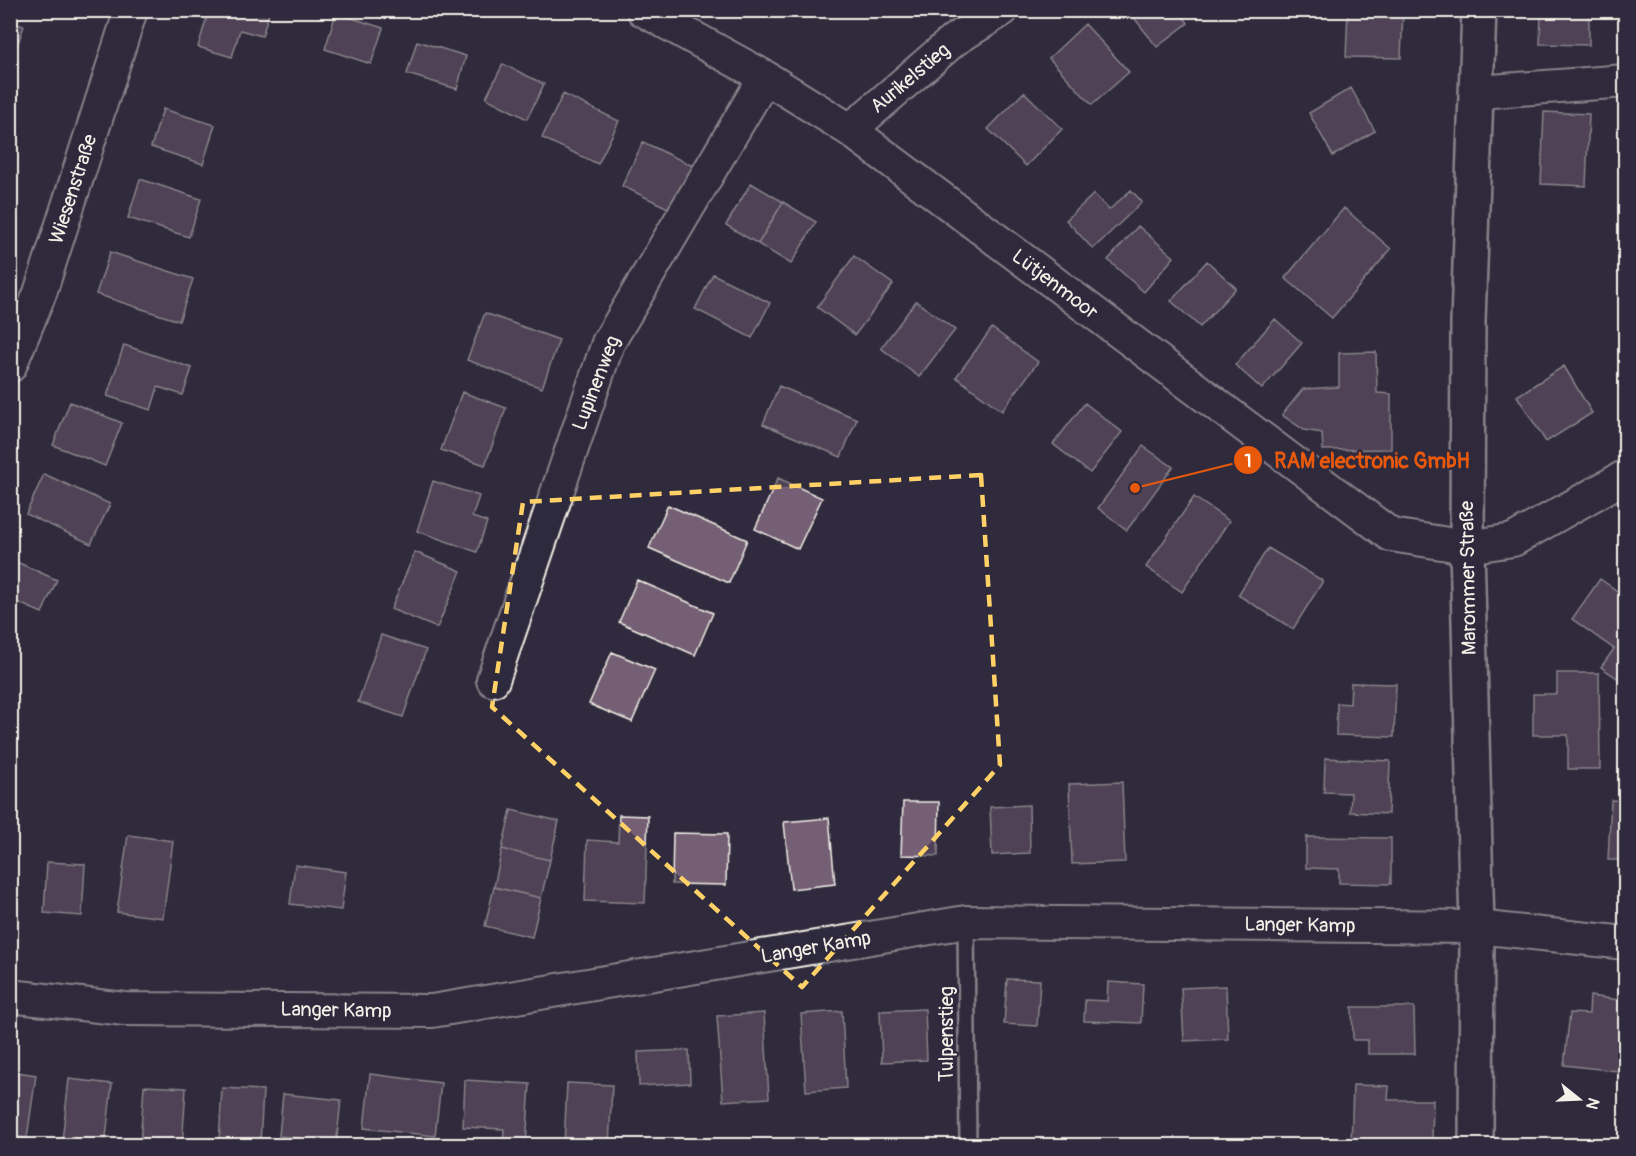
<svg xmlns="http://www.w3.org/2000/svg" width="1636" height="1156" font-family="Pangolin,sans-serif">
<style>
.building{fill:#755f74;stroke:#f4f1e8;stroke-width:1.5}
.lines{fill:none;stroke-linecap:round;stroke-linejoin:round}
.lane-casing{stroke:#f4f1e8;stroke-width:20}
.street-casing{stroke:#f4f1e8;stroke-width:36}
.secondary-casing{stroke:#f4f1e8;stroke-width:38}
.lane{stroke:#2f2a3d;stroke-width:15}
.street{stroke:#2f2a3d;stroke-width:32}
.secondary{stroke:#2f2a3d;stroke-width:33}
.marked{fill:none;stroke:#ffd166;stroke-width:4.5;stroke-dasharray:12 8;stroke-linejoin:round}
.labels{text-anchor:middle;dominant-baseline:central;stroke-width:4.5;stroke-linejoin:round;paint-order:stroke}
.street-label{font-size:20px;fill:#f4f1e8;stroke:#2f2a3d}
.leader{fill:none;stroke:#e8590c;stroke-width:2}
.callout-dot{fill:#e8590c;stroke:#2f2a3d;stroke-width:2}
.mark-label{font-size:18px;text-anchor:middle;font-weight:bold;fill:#fff}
.callout-label{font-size:21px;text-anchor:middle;font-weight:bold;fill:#e8590c;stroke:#2f2a3d;stroke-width:4.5;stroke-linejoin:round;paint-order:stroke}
</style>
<rect width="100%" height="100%" fill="#2f2a3d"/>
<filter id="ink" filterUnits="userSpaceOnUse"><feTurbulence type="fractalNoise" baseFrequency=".0167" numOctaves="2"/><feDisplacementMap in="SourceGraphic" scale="12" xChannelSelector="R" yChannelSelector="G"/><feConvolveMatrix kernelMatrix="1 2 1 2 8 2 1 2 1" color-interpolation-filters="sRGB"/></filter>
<g filter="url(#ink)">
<path class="building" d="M 209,10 L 270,10 L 262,36 L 240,30 L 232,57 L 198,47 Z
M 1128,10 L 1179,10 L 1188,23 L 1157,47 Z
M 1348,10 L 1403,10 L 1401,58 L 1346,57 Z
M 1541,10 L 1589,10 L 1589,45 L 1540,44 Z
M 336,13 L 383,28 L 371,64 L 325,49 Z
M 10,22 L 24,26 L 10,66 Z
M 1085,24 L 1129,72 L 1092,105 L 1049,58 Z
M 417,41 L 466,56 L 457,89 L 407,74 Z
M 503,64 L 544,84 L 527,119 L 486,98 Z
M 1351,88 L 1375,131 L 1333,156 L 1309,113 Z
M 1024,92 L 1062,129 L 1026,166 L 988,129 Z
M 563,94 L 619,121 L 598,164 L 542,138 Z
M 163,109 L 215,125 L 203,164 L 151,147 Z
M 1544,112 L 1589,114 L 1586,186 L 1541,184 Z
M 643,142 L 693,166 L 672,210 L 622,186 Z
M 140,179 L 201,199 L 189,237 L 128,218 Z
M 751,183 L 783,202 L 758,244 L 726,225 Z
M 1131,190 L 1142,202 L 1093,249 L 1066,220 L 1094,194 L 1109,210 Z
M 783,202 L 816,222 L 791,264 L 758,244 Z
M 1344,208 L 1391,249 L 1332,318 L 1285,278 Z
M 1138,226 L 1174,257 L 1144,292 L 1108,260 Z
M 110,252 L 193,279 L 179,321 L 96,294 Z
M 854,256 L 893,284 L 855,335 L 817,307 Z
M 1207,261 L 1236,288 L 1200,327 L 1171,301 Z
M 713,274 L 770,303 L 752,338 L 695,309 Z
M 916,301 L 955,330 L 919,377 L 881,348 Z
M 485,313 L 559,340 L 542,388 L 467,360 Z
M 1275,319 L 1302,343 L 1262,389 L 1235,365 Z
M 992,328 L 1038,362 L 1002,411 L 956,377 Z
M 124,345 L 192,368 L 183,395 L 158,387 L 151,410 L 107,396 Z
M 1376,352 L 1377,393 L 1391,394 L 1391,449 L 1323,450 L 1322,433 L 1304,430 L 1282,415 L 1303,389 L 1339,387 L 1339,353 Z
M 1564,366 L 1592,413 L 1546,442 L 1517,396 Z
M 779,386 L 857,419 L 841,457 L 763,424 Z
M 462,392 L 506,408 L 485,465 L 441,450 Z
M 70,402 L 122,423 L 105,466 L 53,445 Z
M 1085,403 L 1122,432 L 1090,473 L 1053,444 Z
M 1143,446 L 1173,467 L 1127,530 L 1098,508 Z
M 44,474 L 110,504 L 91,544 L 26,514 Z
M 778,478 L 822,498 L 798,549 L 755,529 Z
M 433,481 L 479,496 L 472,517 L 487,522 L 477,552 L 417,531 Z
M 1194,497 L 1229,521 L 1182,592 L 1146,567 Z
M 668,505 L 747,540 L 729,583 L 649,548 Z
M 1268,548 L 1323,581 L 1293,629 L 1238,595 Z
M 415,552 L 461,571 L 437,628 L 391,609 Z
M 10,559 L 57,580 L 42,613 L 10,599 Z
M 1600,579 L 1626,597 L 1626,684 L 1601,667 L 1614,649 L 1572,619 Z
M 637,580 L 713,613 L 695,655 L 619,622 Z
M 381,635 L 426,650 L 403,717 L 358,702 Z
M 612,652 L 655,670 L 632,722 L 589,704 Z
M 1557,673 L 1599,673 L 1600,769 L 1568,769 L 1568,735 L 1533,735 L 1533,694 L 1557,694 Z
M 1351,683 L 1396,684 L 1394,737 L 1336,735 L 1337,703 L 1350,704 Z
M 1325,758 L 1390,761 L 1388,814 L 1350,812 L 1351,793 L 1324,792 Z
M 1122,782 L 1125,862 L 1072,864 L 1069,784 Z
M 1611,800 L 1626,801 L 1626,860 L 1608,860 Z
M 903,802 L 939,802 L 938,856 L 901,855 Z
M 1029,805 L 1030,853 L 992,855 L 990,807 Z
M 511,810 L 559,821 L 550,860 L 502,849 Z
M 619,815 L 648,816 L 645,903 L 585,901 L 587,840 L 618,842 Z
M 829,818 L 835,884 L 791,889 L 784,822 Z
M 673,833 L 727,834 L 726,885 L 672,884 Z
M 128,835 L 173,841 L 163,918 L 117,912 Z
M 1306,837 L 1391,838 L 1391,884 L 1339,883 L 1339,869 L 1306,868 Z
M 502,849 L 550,860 L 541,898 L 494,887 Z
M 47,862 L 85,864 L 82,916 L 44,913 Z
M 295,865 L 346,872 L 341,910 L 290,904 Z
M 494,887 L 541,898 L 532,937 L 485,926 Z
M 1007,979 L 1040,980 L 1037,1026 L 1004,1024 Z
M 1108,982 L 1143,984 L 1141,1023 L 1084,1021 L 1085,1000 L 1107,1001 Z
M 1226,986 L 1228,1039 L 1184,1041 L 1181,988 Z
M 1590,996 L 1626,1001 L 1626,1072 L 1564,1065 L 1570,1013 L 1589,1014 Z
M 1352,1007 L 1414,1007 L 1415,1054 L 1368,1054 L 1368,1040 L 1353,1040 Z
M 925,1009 L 927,1060 L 882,1062 L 880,1011 Z
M 842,1011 L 846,1088 L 806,1091 L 801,1014 Z
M 764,1013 L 769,1098 L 723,1101 L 717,1016 Z
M 689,1050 L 690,1083 L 639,1086 L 638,1052 Z
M 10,1071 L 36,1075 L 27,1138 L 10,1136 Z
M 370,1074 L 441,1083 L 435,1136 L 364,1128 Z
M 69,1079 L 112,1084 L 105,1146 L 62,1141 Z
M 465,1080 L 530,1084 L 526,1146 L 503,1146 L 504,1129 L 463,1127 Z
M 567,1083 L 612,1085 L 609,1146 L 564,1146 Z
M 1353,1085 L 1389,1086 L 1388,1100 L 1433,1100 L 1432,1140 L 1399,1139 L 1399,1146 L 1351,1146 Z
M 144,1086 L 186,1088 L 182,1146 L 140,1146 Z
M 222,1088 L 263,1090 L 260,1145 L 219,1143 Z
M 283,1094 L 341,1100 L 336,1146 L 299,1146 L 300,1138 L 279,1136 Z"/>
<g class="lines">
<defs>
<path id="lane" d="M 966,922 L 968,1146"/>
<path id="street" d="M 643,10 L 765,77 L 850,130 L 1391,535 L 1467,547 L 1513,540 L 1626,476
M 1478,92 L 1626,81
M 850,130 L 954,40 L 1002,10
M 10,366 L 40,293 L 131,10
M 493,680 L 608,343 L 765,77
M 10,996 L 125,1009 L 432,1011 L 966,922 L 1477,927 L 1626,943"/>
<path id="secondary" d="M 1476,1146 L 1477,927 L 1467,547 L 1468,322 L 1479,10"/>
</defs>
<use href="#lane" class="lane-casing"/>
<use href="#street" class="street-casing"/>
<use href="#secondary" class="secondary-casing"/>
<use href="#lane" class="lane"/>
<use href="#street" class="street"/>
<use href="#secondary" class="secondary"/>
</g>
</g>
<path d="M0 0H1636V1156H0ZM 981,475 L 1000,765 L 802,987 L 492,707 L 523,502 Z" fill="#2f2a3d" fill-opacity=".55" fill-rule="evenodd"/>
<path class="marked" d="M 981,475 L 1000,765 L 802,987 L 492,707 L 523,502 Z"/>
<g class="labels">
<g class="street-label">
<text transform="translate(910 78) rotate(-40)">Aurikelstieg</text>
<text transform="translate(73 189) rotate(-72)">Wiesenstraße</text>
<text transform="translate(1055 284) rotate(37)">Lütjenmoor</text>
<text transform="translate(596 383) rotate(-69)">Lupinenweg</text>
<text transform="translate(1468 578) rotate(-91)">Marommer Straße</text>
<text transform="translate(1300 925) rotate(1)">Langer Kamp</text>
<text transform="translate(816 947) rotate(-10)">Langer Kamp</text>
<text transform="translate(336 1010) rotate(1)">Langer Kamp</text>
<text transform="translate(946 1034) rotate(-90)">Tulpenstieg</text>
</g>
</g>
<path class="leader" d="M1135 488L1248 460"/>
<g class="callout-dot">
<circle cx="1135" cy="488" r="6"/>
<circle cx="1248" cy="460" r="15"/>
</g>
<g class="mark-label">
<text x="1248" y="467">1</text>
</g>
<g class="callout-label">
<text x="1372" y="468">RAM electronic GmbH</text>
</g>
<rect width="1636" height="1156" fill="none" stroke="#2f2a3d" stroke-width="36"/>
<rect x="18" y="18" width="1600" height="1120" fill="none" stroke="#f4f1e8" stroke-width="2" filter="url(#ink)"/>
<g transform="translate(1579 1099) rotate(108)" stroke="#2f2a3d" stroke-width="4.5" paint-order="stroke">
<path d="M0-4.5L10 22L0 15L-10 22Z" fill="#f4f1e8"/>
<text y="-9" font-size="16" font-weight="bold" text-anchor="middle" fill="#f4f1e8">N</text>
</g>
</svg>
